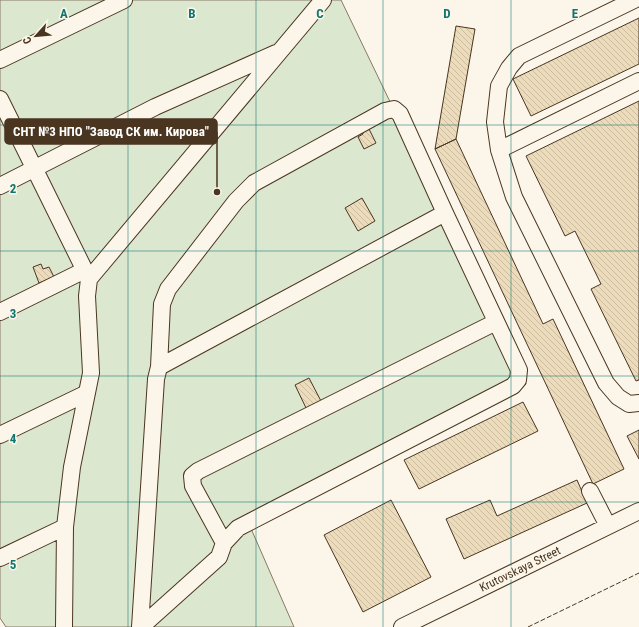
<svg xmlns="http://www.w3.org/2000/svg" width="639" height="627" font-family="'Roboto Condensed',sans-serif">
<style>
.green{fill:#dce7d0;stroke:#887966}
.building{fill:url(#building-back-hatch);stroke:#4a3520}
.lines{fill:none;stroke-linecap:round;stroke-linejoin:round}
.minor-casing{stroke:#4a3520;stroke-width:18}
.minor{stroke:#fbf6e9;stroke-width:16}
.fence{stroke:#4a3520;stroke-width:1;stroke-dasharray:5 2;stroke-linecap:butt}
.grid{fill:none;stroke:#0f766e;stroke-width:1;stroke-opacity:0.55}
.labels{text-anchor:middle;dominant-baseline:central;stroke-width:3;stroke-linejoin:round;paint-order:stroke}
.street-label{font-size:12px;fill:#4a3520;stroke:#fbf6e9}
.grid-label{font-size:13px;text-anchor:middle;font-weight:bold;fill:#0f766e;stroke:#fbf6e9;stroke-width:3;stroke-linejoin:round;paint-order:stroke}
.leader{fill:none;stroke:#4a3520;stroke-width:1.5}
.callout-dot{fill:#4a3520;stroke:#fbf6e9;stroke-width:1.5}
.callout{fill:#4a3520;stroke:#4a3520;stroke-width:1.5}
.callout-label{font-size:13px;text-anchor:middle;font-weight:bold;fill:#fff}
</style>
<defs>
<pattern id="building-back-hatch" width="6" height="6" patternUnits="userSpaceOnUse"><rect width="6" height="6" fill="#ecdcbc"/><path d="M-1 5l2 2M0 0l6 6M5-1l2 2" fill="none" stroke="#ccbda1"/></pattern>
</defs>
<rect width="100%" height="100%" fill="#fbf6e9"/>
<path class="green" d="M 0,0 L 341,0 L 526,384 L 249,524 L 294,627 L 6,627 L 0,618 Z"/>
<path class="building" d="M 639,18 L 639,64 L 531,116 L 513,79 Z
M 456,26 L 475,29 L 456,139 L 435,149 Z
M 639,101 L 639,380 L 636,381 L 591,289 L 601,284 L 575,231 L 565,236 L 526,156 Z
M 368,127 L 376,143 L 364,149 L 358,137 L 363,134 L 362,131 Z
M 456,139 L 543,324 L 553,319 L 624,469 L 593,484 L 435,149 Z
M 362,198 L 375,221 L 358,231 L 345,208 Z
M 41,264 L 43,269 L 49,267 L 54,277 L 39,283 L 33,267 Z
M 309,378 L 322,403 L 307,410 L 295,385 Z
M 523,402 L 538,431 L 419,489 L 404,460 Z
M 639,430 L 639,459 L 627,436 Z
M 577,480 L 587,503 L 464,559 L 446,519 L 490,500 L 497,516 Z
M 391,500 L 431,577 L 363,612 L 324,535 Z"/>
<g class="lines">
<defs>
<path id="minor" d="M 634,0 L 519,56 L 509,68 L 499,86 L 495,122 L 499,150 L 514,197 L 606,383 L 618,397 L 629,404 L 639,403
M 0,60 L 124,0
M 0,99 L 89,279 L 87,296 L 91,373 L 72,467 L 65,527 L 64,627
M 499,150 L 639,81
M 0,186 L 155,107 L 276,53
M 89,279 L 323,0
M 0,312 L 85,270
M 159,367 L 445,213
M 0,435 L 87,393
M 590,491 L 608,526
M 224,543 L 193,486 L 192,476 L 198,471 L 496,322
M 0,558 L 65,527
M 140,627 L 156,379 L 159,367 L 162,304 L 168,289 L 236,201 L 254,183 L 385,111 L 394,109 L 400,114 L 445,213 L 519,370 L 518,380 L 513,386 L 238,528 L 224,543 L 219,557 L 141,627
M 402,627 L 639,511"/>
</defs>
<use href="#minor" class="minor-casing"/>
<use href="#minor" class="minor"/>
<path class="fence" d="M 528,627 L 639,573"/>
</g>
<path class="grid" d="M 128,0 L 128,627M 256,0 L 256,627M 383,0 L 383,627M 511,0 L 511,627M 0,125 L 639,125M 0,251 L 639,251M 0,376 L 639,376M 0,502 L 639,502"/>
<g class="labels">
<g class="street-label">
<text transform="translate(520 569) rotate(-26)">Krutovskaya Street</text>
</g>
</g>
<g class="grid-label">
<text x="64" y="18">A</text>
<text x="192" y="18">B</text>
<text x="320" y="18">C</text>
<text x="447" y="18">D</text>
<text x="575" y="18">E</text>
<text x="13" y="193">2</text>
<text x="13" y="318">3</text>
<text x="13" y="443">4</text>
<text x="13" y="569">5</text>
</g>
<path class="leader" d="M217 192L217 132"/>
<circle class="callout-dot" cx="217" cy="192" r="4"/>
<rect class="callout" x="5" y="119" width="212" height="25" rx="4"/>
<g class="callout-label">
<text x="111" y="136">СНТ №3 НПО "Завод СК им. Кирова"</text>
</g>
<g transform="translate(36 36) rotate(243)" stroke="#fbf6e9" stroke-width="3" paint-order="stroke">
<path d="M0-3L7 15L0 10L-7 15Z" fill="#4a3520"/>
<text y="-6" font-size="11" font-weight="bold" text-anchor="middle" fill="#4a3520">С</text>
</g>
</svg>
